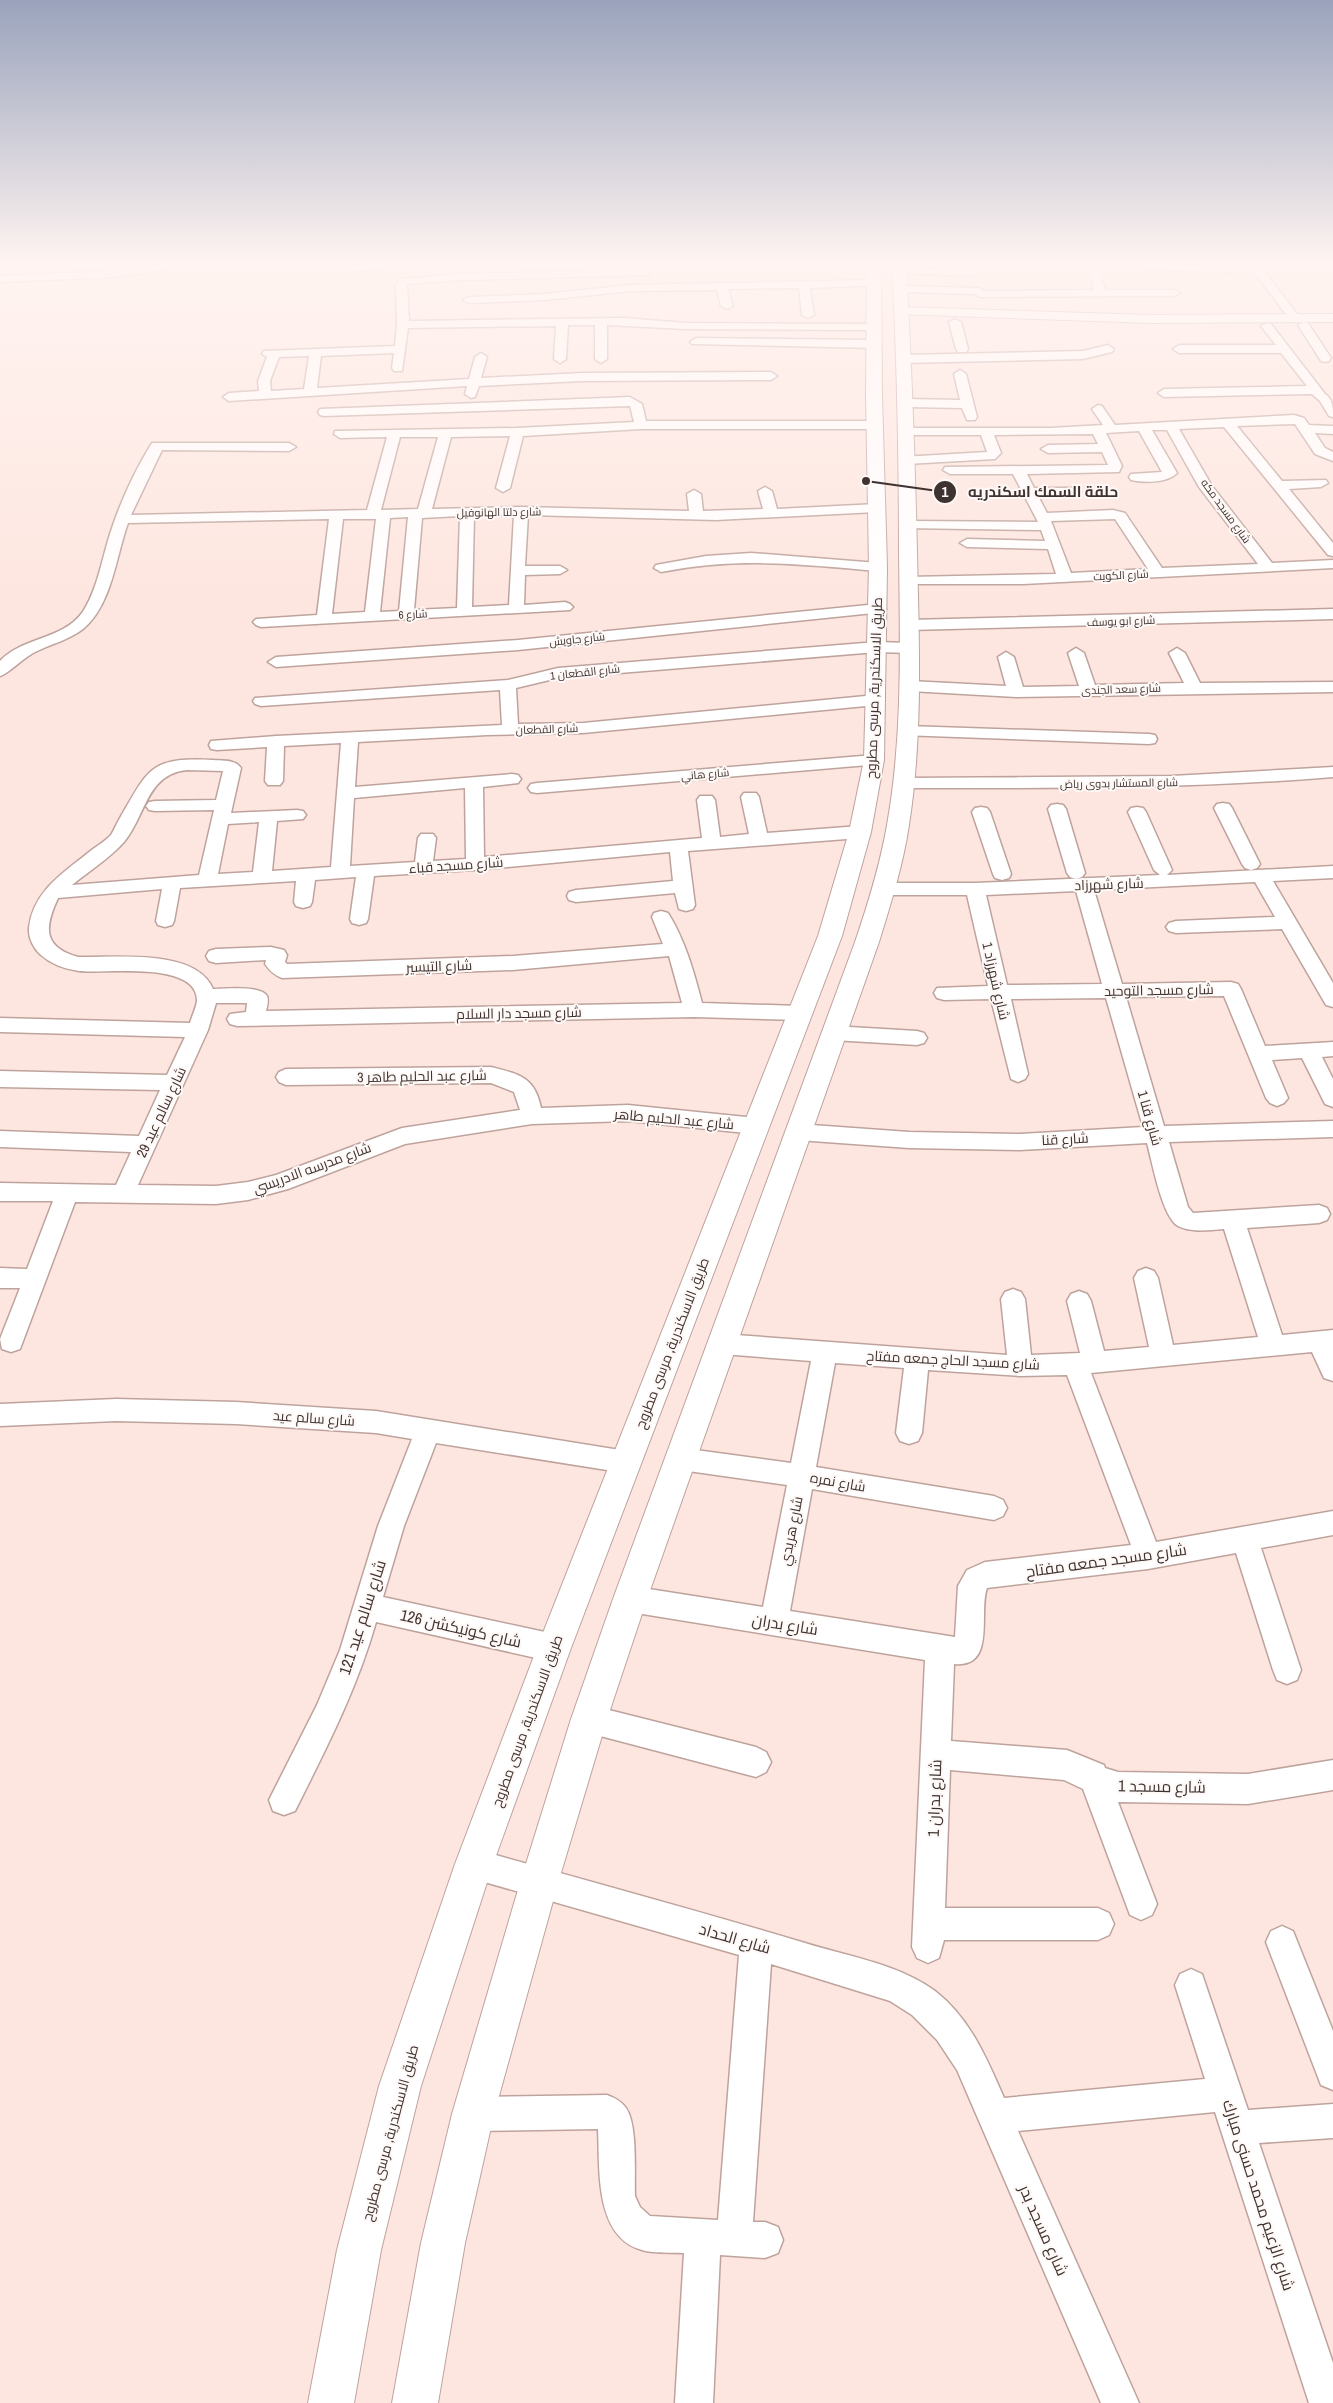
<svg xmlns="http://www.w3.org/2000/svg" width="1333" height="2403" font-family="'Archivo Narrow',Cairo,sans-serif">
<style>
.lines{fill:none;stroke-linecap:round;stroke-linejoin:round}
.street-casing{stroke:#bea39c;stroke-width:3}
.secondary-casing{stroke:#bea39c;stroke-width:2}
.primary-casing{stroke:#bea39c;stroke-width:2}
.street{fill:#fff;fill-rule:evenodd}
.secondary{fill:#fff;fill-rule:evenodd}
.primary{fill:#fff;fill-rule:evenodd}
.labels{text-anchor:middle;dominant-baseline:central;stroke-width:4;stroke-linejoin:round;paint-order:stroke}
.far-street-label{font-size:11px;fill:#3e3330;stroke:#fef8f6}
.street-label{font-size:14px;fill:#3e3330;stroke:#fef8f6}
.near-street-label{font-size:16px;fill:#3e3330;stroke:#fef8f6}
.leader{fill:none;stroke:#3e3330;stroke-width:2}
.callout-dot{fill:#3e3330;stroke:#fef8f6;stroke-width:2}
.mark-label{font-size:15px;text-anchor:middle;font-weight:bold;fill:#fff}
.callout-label{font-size:15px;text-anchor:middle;font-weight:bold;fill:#3e3330;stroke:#fef8f6;stroke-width:4;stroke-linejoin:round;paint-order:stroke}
</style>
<rect width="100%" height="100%" fill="#fee6e0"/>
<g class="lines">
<defs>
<path id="street" d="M 176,262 L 203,262 L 198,265 L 115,277 L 0,282 L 0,276 L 115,271 Z
M 400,262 L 461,262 L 456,265 L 349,271 L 344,268 L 349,265 Z
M 1114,262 L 1262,268 L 1300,318 L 1294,321 L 1290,320 L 1255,273 L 1109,268 L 1104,265 L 1105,263 Z
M 900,268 L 973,270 L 978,273 L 973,276 L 896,273 L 896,269 Z
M 1095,269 L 1100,272 L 1105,290 L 1174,290 L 1180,293 L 1174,296 L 980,297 L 975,294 L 901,292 L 895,289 L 901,286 L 979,288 L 984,291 L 1094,290 L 1090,272 Z
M 644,270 L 648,271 L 648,275 L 461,280 L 407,284 L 409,321 L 624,318 L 685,323 L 875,324 L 881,327 L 875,330 L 685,329 L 607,325 L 607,359 L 601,363 L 595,359 L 595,325 L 568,325 L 566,359 L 560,363 L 554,359 L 556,326 L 408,328 L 402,371 L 394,371 L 392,368 L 394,353 L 321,356 L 317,388 L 469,379 L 475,357 L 481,353 L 487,357 L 481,378 L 582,373 L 771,372 L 777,376 L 771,380 L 582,381 L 479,386 L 475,397 L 471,398 L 465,394 L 467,386 L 229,401 L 223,397 L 229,393 L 259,391 L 258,381 L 267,357 L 262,354 L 264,351 L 395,346 L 397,325 L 396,284 L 400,279 L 461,274 ZM 309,356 L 304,389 L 271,391 L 270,381 L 279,357 Z
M 875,280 L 880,283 L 879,285 L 810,288 L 814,315 L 808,318 L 802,315 L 799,288 L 728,289 L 733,306 L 727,309 L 721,306 L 717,290 L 631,291 L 545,300 L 469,303 L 463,300 L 469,297 L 545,294 L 631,285 Z
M 955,319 L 961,322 L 968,349 L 966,352 L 958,352 L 956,349 L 949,322 Z
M 1304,322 L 1308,323 L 1331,358 L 1329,361 L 1325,362 L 1321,361 L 1298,325 Z
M 1267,323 L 1271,324 L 1325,394 C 1333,399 1333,408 1333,417 L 1329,416 L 1320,401 L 1312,394 L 1164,397 L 1158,393 L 1164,389 L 1307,386 L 1281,353 L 1179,353 L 1173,349 L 1179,345 L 1276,345 L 1261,326 Z
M 696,338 L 875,340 L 881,344 L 875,348 L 692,344 L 690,342 Z
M 1108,345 L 1114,349 L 1112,352 L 1083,359 L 904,363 L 898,359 L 904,355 L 1083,351 Z
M 960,370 L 966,374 L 977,417 L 975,420 L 967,420 L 962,408 L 907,407 L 901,403 L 907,399 L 960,400 L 954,374 Z
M 630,397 L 642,404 L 646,421 L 875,421 L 881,425 L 875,429 L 641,429 L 523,436 L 510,488 L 503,492 L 496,488 L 510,436 L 451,437 L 432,509 L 521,507 L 689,511 L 687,494 L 694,490 L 701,494 L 703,511 L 763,509 L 758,491 L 765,487 L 772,491 L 777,509 L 877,504 L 884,508 L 877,512 L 716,520 L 528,515 L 525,566 L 560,566 L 567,570 L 560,574 L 525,575 L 524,605 L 565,602 L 570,604 L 573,607 L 570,610 L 261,627 L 256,625 L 253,622 L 256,619 L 317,615 L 329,519 L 128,523 C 116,556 112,605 83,629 C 69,640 51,644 35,652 C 23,658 8,674 0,676 L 0,661 C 22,637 62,640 82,613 C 97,591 102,559 110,534 C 120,503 135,470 152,443 L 289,443 L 296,447 L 289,451 L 162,450 L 131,515 L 367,510 L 387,437 L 340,438 L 334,434 L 335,431 L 517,428 L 634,422 L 630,406 L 324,416 L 320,415 L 318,412 L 320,409 ZM 400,437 L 438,437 L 418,509 L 381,510 ZM 514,515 L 509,605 L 472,607 L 474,516 ZM 460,516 L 457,608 L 414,610 L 422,518 ZM 408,517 L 399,611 L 380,612 L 390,518 ZM 343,519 L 376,519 L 365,612 L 332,614 Z
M 1098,405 L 1102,406 L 1115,425 L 1294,415 L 1304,418 L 1309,425 L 1333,426 L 1333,434 L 1315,433 L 1325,448 L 1333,452 L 1333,461 L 1315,454 L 1295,424 L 1237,426 L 1282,481 L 1326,480 L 1328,483 L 1321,487 L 1289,489 L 1333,543 L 1333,556 L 1328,555 L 1224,427 L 1179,429 L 1212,486 L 1272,563 L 1333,560 L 1333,568 L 1023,584 L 903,584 L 901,581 L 908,577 L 1056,574 L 1048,549 L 967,547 L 960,543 L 967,539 L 1045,541 L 1041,530 L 903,528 L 901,525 L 903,522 L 908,521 L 1038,522 L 1013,474 L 950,474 L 943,470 L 945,467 L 1108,465 L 1102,452 L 1048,453 L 1041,449 L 1048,445 L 1098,444 L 1093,434 L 994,435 L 1001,453 L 995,459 L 907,464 L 902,463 L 900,460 L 902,457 L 987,452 L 981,435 L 907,435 L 902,434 L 901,431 L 902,428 L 1050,428 L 1103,425 L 1092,409 ZM 1152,430 L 1167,430 L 1199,487 L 1258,564 L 1162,568 L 1125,513 L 1113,510 L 1047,513 L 1038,496 L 1074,496 L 1081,492 L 1074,488 L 1034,488 L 1027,474 L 1119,472 L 1122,466 L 1106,433 L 1139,431 L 1162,472 L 1131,474 L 1129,477 L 1131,480 C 1144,483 1168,483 1177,473 ZM 1115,519 L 1148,569 L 1071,573 L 1051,521 Z
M 751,553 L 878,563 L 885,567 L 878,571 C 801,564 738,557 661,572 L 654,568 L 656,565 L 706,556 Z
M 878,604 L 883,606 L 886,609 L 883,612 L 518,650 L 276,667 L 268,662 L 276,657 L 518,640 Z
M 1333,609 L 1333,619 L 909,630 L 901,625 L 909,620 Z
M 877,642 L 909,643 L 917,648 L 909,653 L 877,652 L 558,678 L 516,688 L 518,724 L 583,723 L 876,695 L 882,697 L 884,700 L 882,703 L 876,705 L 583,733 L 487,735 L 358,742 L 355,787 L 512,774 L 518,775 L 521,779 L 518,783 L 483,787 L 484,857 L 702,838 L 697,800 L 700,796 L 712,796 L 715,800 L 720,837 L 749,834 L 741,797 L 744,793 L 756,793 L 759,797 L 767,833 L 860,826 L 866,828 L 869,832 L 866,836 L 860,838 L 688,851 L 695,905 L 693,909 L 686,911 L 679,909 L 675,893 L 576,902 L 569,900 L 567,896 L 569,892 L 576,890 L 673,881 L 670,852 L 475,870 L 374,876 L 368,919 L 366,923 L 359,925 L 352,923 L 350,919 L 356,877 L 315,880 L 312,902 L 310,906 L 303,908 L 296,906 L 294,902 L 296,881 L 180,888 L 174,921 L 172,925 L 165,927 L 158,925 L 156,921 L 162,889 L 58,898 C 44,928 43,947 78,957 C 115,958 196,948 213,989 C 224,989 261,985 267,996 C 269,1000 267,1007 266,1011 L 682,1003 L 669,956 L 513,970 L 282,978 C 274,975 270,971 265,964 L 266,960 L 216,963 L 209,961 L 206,956 L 209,951 L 216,949 L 271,947 L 284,950 L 287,955 L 285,962 L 287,964 L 513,956 L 663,944 L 652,917 L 654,913 L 661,911 L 668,913 C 685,940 694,972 702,1003 L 800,1006 L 807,1008 L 810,1013 L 807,1018 L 800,1020 L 694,1017 L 237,1026 L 230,1024 L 227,1019 L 230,1014 L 246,1012 L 247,1003 L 216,1003 L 208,1030 L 138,1185 L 216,1186 L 248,1182 L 276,1175 L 402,1128 L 520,1110 L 514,1092 L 491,1083 L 286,1085 L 279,1082 L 276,1077 L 279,1072 L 286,1069 L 491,1067 C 519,1074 535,1077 541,1108 L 628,1105 L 756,1118 L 764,1120 L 767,1126 L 764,1132 L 756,1134 L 628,1121 L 532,1124 L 405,1144 L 288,1189 L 248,1200 L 216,1204 L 75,1202 L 20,1349 L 11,1352 L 2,1349 L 0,1339 L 20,1288 L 0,1288 L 0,1268 L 27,1269 L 53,1201 L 0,1201 L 0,1183 L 116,1185 L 131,1152 L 0,1147 L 0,1131 L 139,1136 L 160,1090 L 0,1087 L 0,1071 L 167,1075 L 185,1037 L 0,1032 L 0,1018 L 190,1023 C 192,1016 196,1008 197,1001 C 198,960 104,974 79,971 C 65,969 51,964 41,955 C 34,949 28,938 29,928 C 33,890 66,871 93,849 C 99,845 106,840 111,835 C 114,830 117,823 120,818 C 149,768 150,757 213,760 C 222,761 235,759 241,768 L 231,813 L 297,810 L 303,811 L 306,815 L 303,819 L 277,821 L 272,871 L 331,867 L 341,743 L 284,746 L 283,781 L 280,785 L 268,785 L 265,781 L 267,747 L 217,750 L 211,749 L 209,745 L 211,741 L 276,736 L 502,725 L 500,690 L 261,706 L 255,704 L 253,701 L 255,698 L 508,680 L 558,668 ZM 187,770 L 223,771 L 216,800 L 155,801 L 149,802 L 146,806 L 149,810 L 155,811 L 214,810 L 199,875 L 72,885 C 89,871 110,858 124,842 C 146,816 146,774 187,770 ZM 465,788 L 466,859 L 433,861 L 436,838 L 433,834 L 421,834 L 418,838 L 415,862 L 350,866 L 354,798 ZM 259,822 L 253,872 L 218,874 L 228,824 Z
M 1076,648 L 1084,653 L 1095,685 L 1184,683 L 1169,653 L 1177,648 L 1185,653 L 1200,683 L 1333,682 L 1333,692 L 1016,697 L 910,691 L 904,689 L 902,686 L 904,683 L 910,681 L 1006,686 L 998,657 L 1006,652 L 1014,657 L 1023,687 L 1079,686 L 1068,653 Z
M 907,726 L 1149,734 L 1155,735 L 1157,739 L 1155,743 L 1149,744 L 901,735 L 899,731 L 901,727 Z
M 874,755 L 880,756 L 882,760 L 880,764 L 537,793 L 531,792 L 528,788 L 531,784 L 537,783 Z
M 1333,767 L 1333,777 C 1190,789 1047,788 904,788 L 898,787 L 895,783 L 898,779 L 904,778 L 1172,776 Z
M 1223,803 L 1229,804 L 1232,808 L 1260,864 L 1257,868 L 1251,870 L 1245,868 L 1242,864 L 1214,808 L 1217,804 Z
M 1057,804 L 1063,805 L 1066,809 L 1085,873 L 1082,877 L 1076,879 L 1070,877 L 1067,873 L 1048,809 L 1051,805 Z
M 981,807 L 987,808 L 990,812 L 1011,874 L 1009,878 L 1002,880 L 995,878 L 993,874 L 972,812 L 975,808 Z
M 1137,807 L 1143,808 L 1146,812 L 1172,870 L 1167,875 L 1333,866 L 1333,878 L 1273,881 L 1333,983 L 1333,1007 L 1326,1005 L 1282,929 L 1176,933 L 1169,931 L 1166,927 L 1169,923 L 1176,921 L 1275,917 L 1255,882 L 1094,890 L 1122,984 L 1231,982 L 1238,984 L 1241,989 L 1265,1046 L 1333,1042 L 1333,1056 L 1322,1057 L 1333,1079 L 1333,1107 L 1325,1104 L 1302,1058 L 1272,1060 L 1288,1098 L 1284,1103 L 1277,1106 L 1270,1103 L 1266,1098 L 1224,996 L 1126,997 L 1164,1126 L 1333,1121 L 1333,1137 L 1169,1142 L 1188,1207 L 1193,1213 L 1319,1205 L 1327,1208 L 1330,1214 L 1327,1220 L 1319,1223 L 1247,1228 L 1282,1335 L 1333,1330 L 1333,1381 L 1324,1378 L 1312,1352 L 1091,1373 L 1156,1542 L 1333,1511 L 1333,1535 L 1261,1548 L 1301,1670 L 1297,1680 L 1287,1684 L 1277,1680 L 1273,1670 L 1236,1553 L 1148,1569 L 987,1588 C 978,1612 997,1668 954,1664 L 951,1741 L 1067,1750 L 1104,1765 L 1105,1768 L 1118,1772 L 1248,1774 L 1333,1760 L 1333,1790 L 1248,1804 L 1118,1802 L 1157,1904 L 1152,1915 L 1141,1920 L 1130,1915 L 1083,1789 L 1064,1780 L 950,1770 L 945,1908 L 1098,1908 L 1109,1913 L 1114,1924 L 1109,1935 L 1098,1940 L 944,1940 L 939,1958 L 928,1963 L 917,1958 L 912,1947 L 925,1660 L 630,1612 L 620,1608 L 616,1599 L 620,1590 L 630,1586 L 763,1607 L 787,1485 L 681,1470 L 672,1467 L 668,1459 L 672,1451 L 681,1448 L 791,1463 L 811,1361 L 722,1354 L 713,1351 L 710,1344 L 713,1337 L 722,1334 L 1007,1355 L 1001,1299 L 1005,1292 L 1013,1289 L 1021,1292 L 1025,1299 L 1031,1355 L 1080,1353 L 1067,1301 L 1071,1294 L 1079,1291 L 1087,1294 L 1091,1301 L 1104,1351 L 1149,1347 L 1134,1278 L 1138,1271 L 1146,1268 L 1154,1271 L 1158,1278 L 1173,1345 L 1258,1337 L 1224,1229 C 1209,1230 1192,1233 1178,1226 C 1162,1217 1152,1161 1147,1143 L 1020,1150 L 909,1148 L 798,1140 L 790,1138 L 787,1132 L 790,1126 L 798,1124 L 909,1132 L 1020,1134 L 1143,1127 L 1106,998 L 1011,999 L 1028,1074 L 1025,1079 L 1018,1082 L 1011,1079 L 991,999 L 944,1000 L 937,998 L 934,993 L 937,988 L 988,986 L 967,895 L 884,895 L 877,893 L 875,889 L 877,885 L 884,883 L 975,883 L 1160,875 L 1154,870 L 1128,812 L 1131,808 ZM 1076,891 L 1102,984 L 1007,985 L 986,895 ZM 835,1363 L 904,1368 L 896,1433 L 900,1441 L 909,1444 L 918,1441 L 922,1433 L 928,1370 L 1020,1376 L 1067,1375 L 1131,1545 L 985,1562 L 967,1570 L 958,1586 L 955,1637 L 790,1611 L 812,1489 L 994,1520 L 1003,1516 L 1007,1508 L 1003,1500 L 994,1496 L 816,1467 Z
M 833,1026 L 917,1031 L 924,1033 L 927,1038 L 924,1043 L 917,1045 L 833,1040 L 826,1038 L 823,1033 L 826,1028 Z
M 116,1399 L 236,1402 L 376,1411 L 626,1451 L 635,1454 L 639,1462 L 635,1470 L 626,1473 L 436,1443 L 404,1526 L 383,1597 L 554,1634 L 564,1638 L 568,1648 L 564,1658 L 554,1662 L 376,1622 C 357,1689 326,1749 295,1811 L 284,1815 L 273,1811 L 269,1800 L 317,1705 L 340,1650 L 378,1526 L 412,1439 L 376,1433 L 236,1424 L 116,1421 L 0,1426 L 0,1404 Z
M 589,1705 L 756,1747 L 766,1752 L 771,1762 L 766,1772 L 756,1777 L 589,1733 L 579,1729 L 575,1719 L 579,1709 Z
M 474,1849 C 584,1880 695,1910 805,1943 C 847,1956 899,1964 935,1991 C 970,2018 987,2059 1004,2098 L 1205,2079 L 1175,1985 L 1180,1974 L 1191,1969 L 1202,1974 L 1248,2110 L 1333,2104 L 1333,2138 L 1259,2143 L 1333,2363 L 1333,2403 L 1309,2403 L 1215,2112 L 1018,2131 L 1139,2403 L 1101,2403 L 957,2070 L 937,2040 L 912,2015 L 890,2001 L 771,1964 L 753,2222 L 765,2222 L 778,2227 L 783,2240 L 778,2253 L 765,2258 L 720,2255 L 713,2403 L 675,2403 L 684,2253 C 671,2252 655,2254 642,2250 C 594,2237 600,2168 598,2129 L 473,2131 L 461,2126 L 456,2114 L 461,2102 L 473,2097 L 607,2095 C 615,2098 621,2101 626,2108 C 638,2125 634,2174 635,2196 L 640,2207 L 650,2216 L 718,2220 L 739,1955 L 474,1879 L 463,1875 L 459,1864 L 463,1853 Z
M 1282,1926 L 1293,1931 L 1333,2031 L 1333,2090 L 1321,2085 L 1266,1942 L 1271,1931 Z"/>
<path id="secondary" d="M 902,307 L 1151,315 L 1333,314 L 1333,322 L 1151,323 L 897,314 L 895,311 L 897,308 Z"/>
<path id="primary" d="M 867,262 L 881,262 L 882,396 L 887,567 L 884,760 L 871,832 L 842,936 L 571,1648 L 493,1864 L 421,2086 L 381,2250 L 354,2403 L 308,2403 L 337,2250 L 379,2086 L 455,1864 L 537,1648 L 818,936 L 849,832 L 864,760 L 869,567 L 866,396 Z
M 892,262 L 906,262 C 911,359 915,456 917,553 C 919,644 923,735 909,825 C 903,865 891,903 879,942 L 647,1599 L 607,1719 L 558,1883 L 494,2114 L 465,2243 L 438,2403 L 392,2403 L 421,2243 L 452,2114 L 520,1883 L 571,1719 L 613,1599 L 855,942 C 868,904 880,865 887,825 C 903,736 900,644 899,553 C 899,456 897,359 892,262 Z"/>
</defs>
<use href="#street" class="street-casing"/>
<use href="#secondary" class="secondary-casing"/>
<use href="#primary" class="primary-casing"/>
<use href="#street" class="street"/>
<use href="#secondary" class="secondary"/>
<use href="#primary" class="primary"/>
</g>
<linearGradient id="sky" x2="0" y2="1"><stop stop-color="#9aa3bc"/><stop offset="0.44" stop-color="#fff4f1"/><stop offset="1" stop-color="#fff4f1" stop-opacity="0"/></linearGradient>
<rect width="1333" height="598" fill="url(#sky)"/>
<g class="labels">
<g class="far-street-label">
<text transform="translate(1226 511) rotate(54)">شارع مسجد مكه</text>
<text transform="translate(499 512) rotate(-1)">شارع دلتا الهانوفيل</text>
<text transform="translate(1121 575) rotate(-3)">شارع الكويت</text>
<text transform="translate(413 614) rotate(-3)">شارع 6</text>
<text transform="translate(1121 621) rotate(-2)">شارع ابو يوسف</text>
<text transform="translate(577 639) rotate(-6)">شارع جاويش</text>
<text transform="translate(585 672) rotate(-6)">شارع القطعان 1</text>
<text transform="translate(1121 689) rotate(-2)">شارع سعد الجندى</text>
<text transform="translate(547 729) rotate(-2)">شارع القطعان</text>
<text transform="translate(705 774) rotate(-5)">شارع هاني</text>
<text transform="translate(1119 783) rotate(-1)">شارع المستشار بدوى رياض</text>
</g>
<g class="street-label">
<text transform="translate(874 688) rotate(-88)">طريق الاسكندرية, مرسى مطروح</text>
<text transform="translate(456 865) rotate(-4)">شارع مسجد قباء</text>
<text transform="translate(1109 884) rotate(-2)">شارع شهرزاد</text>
<text transform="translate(439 966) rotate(-2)">شارع التيسير</text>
<text transform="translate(996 981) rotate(77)">شارع شهرزاد 1</text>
<text transform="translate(1159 990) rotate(-1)">شارع مسجد التوحيد</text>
<text transform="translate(519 1013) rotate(-1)">شارع مسجد دار السلام</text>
<text transform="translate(422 1076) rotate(-1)">شارع عبد الحليم طاهر 3</text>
<text transform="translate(161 1112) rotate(-65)">شارع سالم عيد 29</text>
<text transform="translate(1150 1118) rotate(74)">شارع قنا 1</text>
<text transform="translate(674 1119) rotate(5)">شارع عبد الحليم طاهر</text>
<text transform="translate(1065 1139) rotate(-3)">شارع قنا</text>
<text transform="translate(312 1168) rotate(-20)">شارع مدرسه الادريسي</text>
<text transform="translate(672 1343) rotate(-69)">طريق الاسكندرية, مرسى مطروح</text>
<text transform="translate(953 1360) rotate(3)">شارع مسجد الحاج جمعه مفتاح</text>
<text transform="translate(314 1418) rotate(4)">شارع سالم عيد</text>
<text transform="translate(838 1482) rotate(10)">شارع نمره</text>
<text transform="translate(791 1531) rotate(-79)">شارع هريدي</text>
<text transform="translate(527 1721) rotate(-70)">طريق الاسكندرية, مرسى مطروح</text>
<text transform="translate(390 2133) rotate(-75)">طريق الاسكندرية, مرسى مطروح</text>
</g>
<g class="near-street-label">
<text transform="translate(1106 1560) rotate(-8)">شارع مسجد جمعه مفتاح</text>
<text transform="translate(362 1617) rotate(-72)">شارع سالم عيد 121</text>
<text transform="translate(785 1624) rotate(9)">شارع بدران</text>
<text transform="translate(461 1628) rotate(13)">شارع كونيكشن 126</text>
<text transform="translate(1162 1786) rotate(1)">شارع مسجد 1</text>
<text transform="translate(934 1798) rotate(-88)">شارع بدران 1</text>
<text transform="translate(735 1938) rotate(16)">شارع الحداد</text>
<text transform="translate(1259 2195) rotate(72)">شارع الزعيم محمد حسنى مبارك</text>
<text transform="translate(1044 2230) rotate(66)">شارع مسجد بدر</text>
</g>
</g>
<path class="leader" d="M866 481L945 492"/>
<g class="callout-dot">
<circle cx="866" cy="481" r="5"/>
<circle cx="945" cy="492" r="12"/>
</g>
<g class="mark-label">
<text x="945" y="497">1</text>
</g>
<g class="callout-label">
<text x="1043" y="497">حلقة السمك اسكندريه</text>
</g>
</svg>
